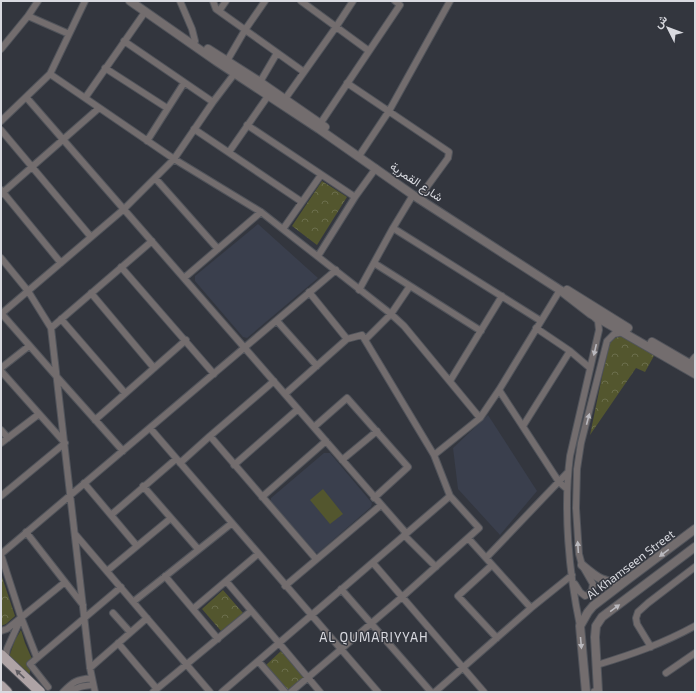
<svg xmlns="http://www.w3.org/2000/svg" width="696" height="693" font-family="'Exo 2',Vazirmatn,sans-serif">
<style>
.built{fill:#3a3f4d}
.grass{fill:#53562e}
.park{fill:url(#park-crowns)}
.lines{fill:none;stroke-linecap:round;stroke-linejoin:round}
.minor-casing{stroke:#51545b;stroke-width:8}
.tertiary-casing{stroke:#51545b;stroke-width:10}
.primary-casing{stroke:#51545b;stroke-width:12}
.minor{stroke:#736d6e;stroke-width:6}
.tertiary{stroke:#736d6e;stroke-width:8}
.primary{stroke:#aea3a5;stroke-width:10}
.oneway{fill:#bab9be}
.oneway2{fill:#5e5c62}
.labels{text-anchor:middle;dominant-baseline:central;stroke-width:3;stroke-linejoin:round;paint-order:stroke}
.street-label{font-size:12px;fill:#d9dae0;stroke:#33363e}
.neighbourhood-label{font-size:13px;letter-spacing:1px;fill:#d9dae0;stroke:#33363e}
</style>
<defs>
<pattern id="park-crowns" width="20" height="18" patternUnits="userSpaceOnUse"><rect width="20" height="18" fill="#53562e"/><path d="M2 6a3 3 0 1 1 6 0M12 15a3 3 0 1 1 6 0" fill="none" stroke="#6b6e4c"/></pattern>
</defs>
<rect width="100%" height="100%" fill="#33363e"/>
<path class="built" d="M 258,224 L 318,278 L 247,338 L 243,337 L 195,281 L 195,276 Z
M 488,415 L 537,491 L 500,535 L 458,489 L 453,448 Z
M 324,453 L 330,453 L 372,503 L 371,507 L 318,553 L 314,552 L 271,502 L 271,498 Z"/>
<path class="grass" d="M 323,489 L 343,514 L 330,524 L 310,500 Z
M 21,630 L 25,643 L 32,659 L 29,677 L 9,657 L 15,640 Z"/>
<path class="park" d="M 322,181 L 347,197 L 317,245 L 292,226 Z
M 620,336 L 631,339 L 655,354 L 645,372 L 636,368 L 590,435 L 609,343 L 613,339 Z
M 1,574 L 15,616 L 6,624 L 1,626 Z
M 223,590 L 243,613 L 221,631 L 202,609 Z
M 281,651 L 304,677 L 288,690 L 266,665 Z"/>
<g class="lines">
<defs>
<path id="minor" d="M 180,1 L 192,29 L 195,41
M 213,1 L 216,9 L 304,72
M 301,1 L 369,51
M 219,11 L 226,1
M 28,16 L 69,34
M 124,41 L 213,102
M 1,49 L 28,16 L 38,1
M 227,61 L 245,30 L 265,1
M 105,68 L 167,108
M 50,74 L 174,159 L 261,212 L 391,314 L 404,326 L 480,418
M 260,82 L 277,53
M 347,83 L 449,152 L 448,158 L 421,195
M 26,97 L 406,533
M 85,98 L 145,12
M 285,99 L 336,27 L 353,1
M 1,121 L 50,74 L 85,1
M 320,124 L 400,5 L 395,1
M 247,125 L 355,197
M 194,129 L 302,202
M 1,130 L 91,237
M 147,141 L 184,83
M 229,152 L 268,96
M 361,153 L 389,111 L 450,1
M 155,178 L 218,249
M 1,190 L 61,263
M 1,194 L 99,108
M 393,228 L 541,321
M 283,229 L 321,175
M 318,256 L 355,197 L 376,168
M 1,258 L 28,291 L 51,328 L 90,668 L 95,692
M 374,263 L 481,331
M 121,267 L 214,374
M 184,278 L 261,212
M 359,290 L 393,228 L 413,195
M 309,292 L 347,339
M 91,293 L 154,368
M 1,313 L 57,377 L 123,451
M 1,314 L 124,209 L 174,159 L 213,102 L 235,73
M 61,319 L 125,393
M 277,321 L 317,366
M 51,328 L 152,241
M 536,328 L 570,351 L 590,368
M 365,340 L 391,314 L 410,286
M 690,363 L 695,357
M 1,368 L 29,346
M 1,371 L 65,443 L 1,496
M 274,381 L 210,436 L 316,559
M 450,381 L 502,296
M 499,390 L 559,482 L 567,489
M 285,394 L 347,339 L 362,335 L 434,455 L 450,496 L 479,528 L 402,597 L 291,692
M 95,420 L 186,340
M 523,426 L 570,351
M 314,427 L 347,398 L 408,467 L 374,498
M 150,428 L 378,692
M 1,430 L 8,438
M 1,443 L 39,414
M 434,455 L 480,418 L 499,390 L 560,290
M 342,460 L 377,431
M 180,463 L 210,436
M 234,465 L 298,409
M 84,483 L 137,546
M 143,486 L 198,549
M 262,497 L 326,441
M 111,515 L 176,459
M 26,532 L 83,605
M 75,534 L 210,692
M 404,535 L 436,567
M 468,538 L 531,608
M 1,554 L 336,270
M 1,555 L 21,617 L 37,658
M 486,558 L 568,472
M 373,563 L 484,692
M 492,565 L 458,596 L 497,638
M 107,571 L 171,518
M 165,576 L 218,639
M 226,581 L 279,643 L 320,692
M 575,584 L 580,592 L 585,596 L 589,594 L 592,590 L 593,584 L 582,565 L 579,554 L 576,508 L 577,469 L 581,443 L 607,341 L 614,334 L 623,332
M 285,586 L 381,505
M 341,589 L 431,692
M 133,602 L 232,523
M 193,609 L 258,554
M 113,613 L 130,632
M 580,626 C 569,573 563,510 570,456 L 599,330 L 598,321 L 594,317
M 1,631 L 7,629 L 65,582
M 118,643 L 157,689
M 651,647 L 637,624 L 636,618 L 638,612 L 648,603 L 695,567
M 5,659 L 7,649 L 21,618
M 258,661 L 285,692
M 597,665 C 633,654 662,644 695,626
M 90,668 L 147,618
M 666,673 L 695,653
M 48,687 L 30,664 L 121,587
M 63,692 C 74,681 76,680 92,678
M 71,692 C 77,686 85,686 93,685
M 153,692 L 251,611
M 222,692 L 450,496
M 435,692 L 531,608 L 572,575"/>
<path id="tertiary" d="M 130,1 L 216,61 L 319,129 L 413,195 L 560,290 L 591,314 L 695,374
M 208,49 L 260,82 L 325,127
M 567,290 L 628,328
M 652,342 L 695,367
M 582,565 C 596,577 605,585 624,581
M 586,692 L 580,626 L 588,612 L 593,606 L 627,580 L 695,529
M 595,692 L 598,691 L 595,637 L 596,626 L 602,617 L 695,547"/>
<path id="primary" d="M 1,655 L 40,692
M 1,686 L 7,692"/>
</defs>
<use href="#minor" class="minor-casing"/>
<use href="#tertiary" class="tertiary-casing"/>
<use href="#primary" class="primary-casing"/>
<use href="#minor" class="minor"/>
<use href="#tertiary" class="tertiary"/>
<use href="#primary" class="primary"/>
</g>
<defs><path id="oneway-solid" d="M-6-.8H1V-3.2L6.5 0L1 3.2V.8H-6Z"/></defs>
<g class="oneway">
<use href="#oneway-solid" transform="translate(595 350) rotate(103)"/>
<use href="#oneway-solid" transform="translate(588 419) rotate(-75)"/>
<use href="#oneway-solid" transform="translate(578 547) rotate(-94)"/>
<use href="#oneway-solid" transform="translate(664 553) rotate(143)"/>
<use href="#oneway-solid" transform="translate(615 608) rotate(-36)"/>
<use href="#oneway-solid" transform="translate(581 643) rotate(85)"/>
</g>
<use class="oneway2" href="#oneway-solid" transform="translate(20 674) rotate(-137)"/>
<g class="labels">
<g class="street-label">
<text transform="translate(417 181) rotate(34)">شارع القمرية</text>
<text transform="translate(630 564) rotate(-37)">Al Khamseen Street</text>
</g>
<g class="neighbourhood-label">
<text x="374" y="637">AL QUMARIYYAH</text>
</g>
</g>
<rect width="696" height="693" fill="none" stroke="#d9dae0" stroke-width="4"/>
<g transform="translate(668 28) rotate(312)" stroke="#33363e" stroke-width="3" paint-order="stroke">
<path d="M0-3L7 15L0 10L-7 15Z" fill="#d9dae0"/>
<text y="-6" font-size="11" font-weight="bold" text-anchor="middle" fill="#d9dae0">ش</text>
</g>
</svg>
